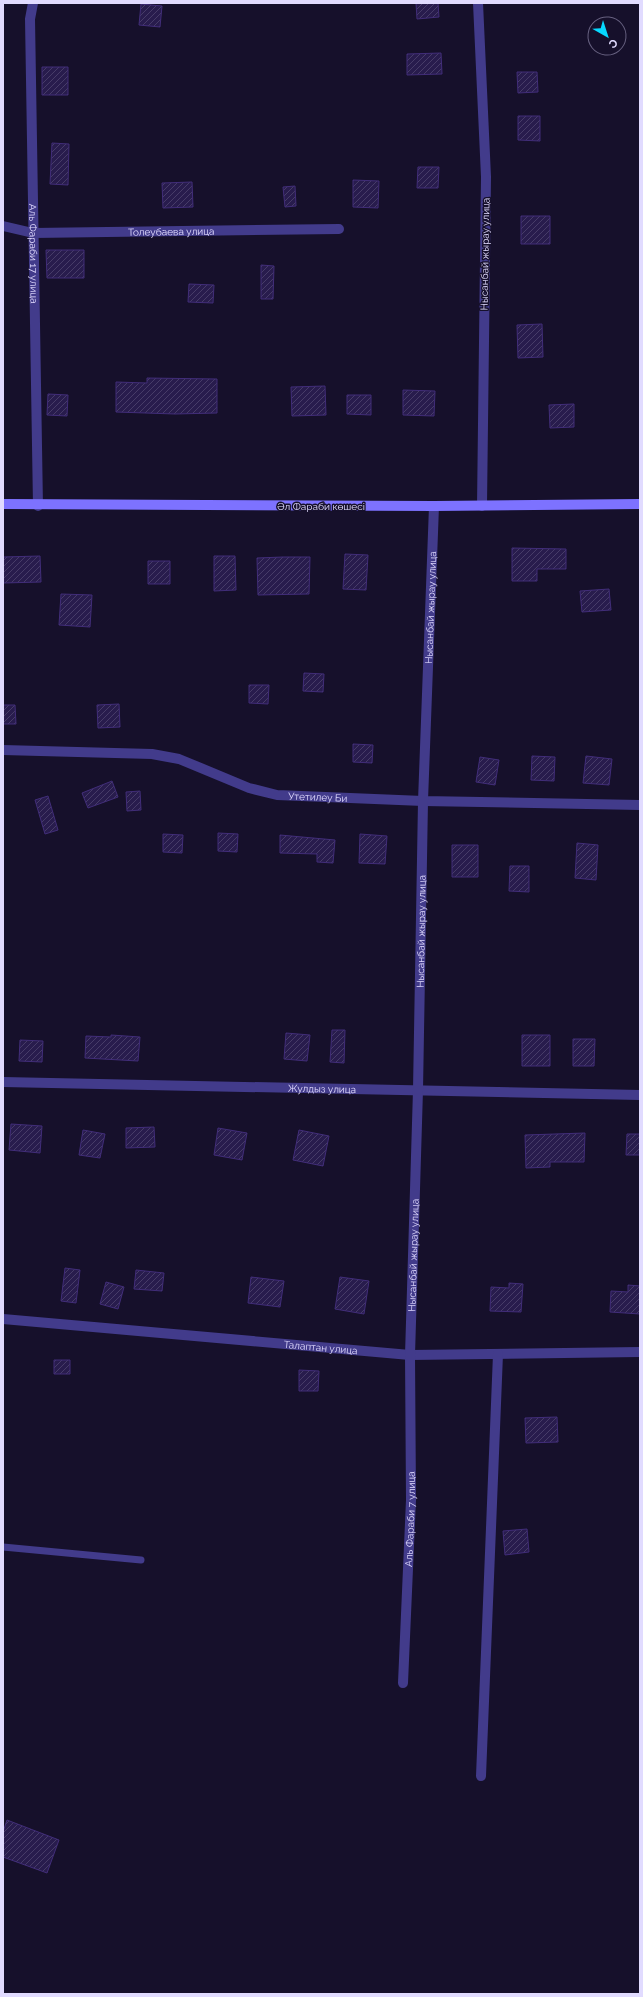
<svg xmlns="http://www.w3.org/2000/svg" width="643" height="1997" font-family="Raleway,sans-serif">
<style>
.building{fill:url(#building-hatch);stroke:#412d79}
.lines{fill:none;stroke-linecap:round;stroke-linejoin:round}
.lane{stroke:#423b8b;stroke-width:7}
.street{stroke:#423b8b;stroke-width:10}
.secondary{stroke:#7d72ff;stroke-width:10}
.labels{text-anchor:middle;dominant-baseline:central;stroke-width:3;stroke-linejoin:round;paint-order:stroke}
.street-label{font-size:10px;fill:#e1dbff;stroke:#16102b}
</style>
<defs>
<pattern id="building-hatch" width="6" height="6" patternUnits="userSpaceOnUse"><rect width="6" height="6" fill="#281c4d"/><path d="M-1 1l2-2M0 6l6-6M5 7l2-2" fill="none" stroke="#473c68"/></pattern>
</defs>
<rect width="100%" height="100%" fill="#16102b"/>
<path class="building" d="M 416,3 L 438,3 L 439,17 L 417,19 Z
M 141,4 L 162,6 L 160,27 L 139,25 Z
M 441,53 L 442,74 L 407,75 L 407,54 Z
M 42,67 L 68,67 L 68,95 L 42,95 Z
M 517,72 L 537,72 L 538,92 L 518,93 Z
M 518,116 L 540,116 L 540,141 L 518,140 Z
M 52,143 L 69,144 L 68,185 L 50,184 Z
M 418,167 L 439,167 L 438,188 L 417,188 Z
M 353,180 L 379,181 L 378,208 L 353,207 Z
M 192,182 L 193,207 L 163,208 L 162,183 Z
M 295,186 L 296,206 L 285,207 L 283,187 Z
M 521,216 L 550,216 L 550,244 L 521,244 Z
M 46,250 L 84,250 L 84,278 L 47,278 Z
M 261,265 L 274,266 L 273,299 L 261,299 Z
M 189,284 L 214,285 L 213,303 L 188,302 Z
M 542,324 L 543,357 L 518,358 L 517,325 Z
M 147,378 L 217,379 L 217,413 L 175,414 L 116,412 L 116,382 L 147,383 Z
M 325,386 L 326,415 L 292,416 L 291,387 Z
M 403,390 L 435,391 L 434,416 L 403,415 Z
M 48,394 L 68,395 L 67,416 L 47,415 Z
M 347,395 L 371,395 L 371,415 L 347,414 Z
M 574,404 L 574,427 L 550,428 L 549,405 Z
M 512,548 L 566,549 L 566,569 L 537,569 L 537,581 L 512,581 Z
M 345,554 L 368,555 L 366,590 L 343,589 Z
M 40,556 L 41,582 L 3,583 L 3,557 Z
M 214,556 L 235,556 L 236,590 L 214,591 Z
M 283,557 L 310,557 L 309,594 L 258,595 L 257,558 Z
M 148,561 L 170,561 L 170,584 L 148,584 Z
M 609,589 L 611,610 L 582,612 L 580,591 Z
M 61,594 L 92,595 L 90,627 L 59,625 Z
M 304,673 L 324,674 L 323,692 L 303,691 Z
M 249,685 L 269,685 L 268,704 L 249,703 Z
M 119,704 L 120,727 L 98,728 L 97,705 Z
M 3,705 L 15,705 L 16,724 L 3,724 Z
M 353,744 L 373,745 L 372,763 L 353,762 Z
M 532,756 L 555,757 L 554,781 L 531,780 Z
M 586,756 L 612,759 L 609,785 L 583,783 Z
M 480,757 L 499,760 L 495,785 L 476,782 Z
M 112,781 L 118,797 L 88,808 L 82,793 Z
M 140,791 L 141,810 L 127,811 L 126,792 Z
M 48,796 L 58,830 L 45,834 L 35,800 Z
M 218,833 L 238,834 L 237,852 L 218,851 Z
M 163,834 L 183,835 L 182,853 L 163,852 Z
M 360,834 L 387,836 L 385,864 L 359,863 Z
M 280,835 L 335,840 L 333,863 L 317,862 L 317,854 L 280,853 Z
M 577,843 L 598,845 L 596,880 L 575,878 Z
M 452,845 L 478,845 L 478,877 L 452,877 Z
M 510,866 L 529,866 L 529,892 L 509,891 Z
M 332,1030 L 345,1030 L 344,1063 L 330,1062 Z
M 286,1033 L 310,1035 L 307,1061 L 284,1059 Z
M 111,1035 L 140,1037 L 138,1061 L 85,1058 L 86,1036 L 111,1037 Z
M 522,1035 L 550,1035 L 550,1066 L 522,1066 Z
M 573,1039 L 595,1039 L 594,1066 L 573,1066 Z
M 20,1040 L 43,1041 L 42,1062 L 19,1061 Z
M 11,1124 L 42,1126 L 40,1153 L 9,1150 Z
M 154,1127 L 155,1147 L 126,1148 L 126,1128 Z
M 218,1128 L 247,1133 L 242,1160 L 214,1155 Z
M 83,1130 L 105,1134 L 100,1158 L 79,1155 Z
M 299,1130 L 329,1136 L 323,1166 L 293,1160 Z
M 585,1133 L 584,1162 L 550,1162 L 550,1167 L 526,1168 L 525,1135 Z
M 627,1134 L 640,1134 L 640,1155 L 626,1155 Z
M 65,1268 L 80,1270 L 76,1303 L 61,1301 Z
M 136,1270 L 164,1273 L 162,1291 L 134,1289 Z
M 251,1277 L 284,1281 L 280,1307 L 248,1303 Z
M 340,1277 L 369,1281 L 364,1314 L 335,1309 Z
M 106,1282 L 124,1287 L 118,1309 L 100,1304 Z
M 509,1283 L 523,1284 L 521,1312 L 490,1311 L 491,1287 L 509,1288 Z
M 628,1285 L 640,1286 L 640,1314 L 610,1312 L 611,1291 L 628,1292 Z
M 54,1360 L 70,1360 L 70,1374 L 54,1374 Z
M 299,1370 L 319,1371 L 318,1391 L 299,1391 Z
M 557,1417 L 558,1442 L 526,1443 L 525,1418 Z
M 527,1529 L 529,1552 L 505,1555 L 503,1531 Z
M 7,1820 L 59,1840 L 47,1873 L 3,1857 L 3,1832 Z"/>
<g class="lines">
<path class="lane" d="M 3,1547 L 141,1560"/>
<g class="street">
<path id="s1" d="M 33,3 L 30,19 L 38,506"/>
<path d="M 478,3 L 486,177 L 482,506"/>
<path id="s2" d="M 3,226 L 33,233 L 339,229"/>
<path id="s3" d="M 3,750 L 152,754 L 179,759 L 249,788 L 277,795 L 423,801 L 640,805"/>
<path id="s4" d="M 3,1082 L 640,1095"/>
<path id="s5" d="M 3,1319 L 410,1355 L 640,1352"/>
<path id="s6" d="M 403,1683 L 411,1500 L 410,1355 L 418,1090 L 423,801 L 434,506"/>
<path d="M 481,1776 L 498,1354"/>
</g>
<path class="secondary" d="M 3,504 L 434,506 L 640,504"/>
</g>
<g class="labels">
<g class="street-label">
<text stroke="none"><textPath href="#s2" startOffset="169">Толеубаева улица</textPath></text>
<text stroke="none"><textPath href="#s1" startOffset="251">Аль Фараби 17 улица</textPath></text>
<text transform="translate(485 254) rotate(-89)">Нысанбай жырау улица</text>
<text x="321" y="506">Әл Фараби көшесі</text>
<text stroke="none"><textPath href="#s6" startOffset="1076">Нысанбай жырау улица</textPath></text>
<text stroke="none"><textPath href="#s3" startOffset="322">Утетилеу Би</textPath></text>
<text stroke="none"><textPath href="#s6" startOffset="752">Нысанбай жырау улица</textPath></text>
<text stroke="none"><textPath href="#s4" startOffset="319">Жулдыз улица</textPath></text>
<text stroke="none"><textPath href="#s6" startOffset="428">Нысанбай жырау улица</textPath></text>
<text stroke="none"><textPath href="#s5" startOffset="319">Талаптан улица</textPath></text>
<text stroke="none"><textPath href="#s6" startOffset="164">Аль Фараби 7 улица</textPath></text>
</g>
</g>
<rect width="643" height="1997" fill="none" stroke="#e1dbff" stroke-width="8"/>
<g transform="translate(607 36) rotate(141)"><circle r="19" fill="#16102b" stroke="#676180"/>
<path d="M0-3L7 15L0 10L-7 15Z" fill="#07d9ff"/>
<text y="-6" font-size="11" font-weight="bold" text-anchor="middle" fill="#e1dbff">С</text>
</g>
</svg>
